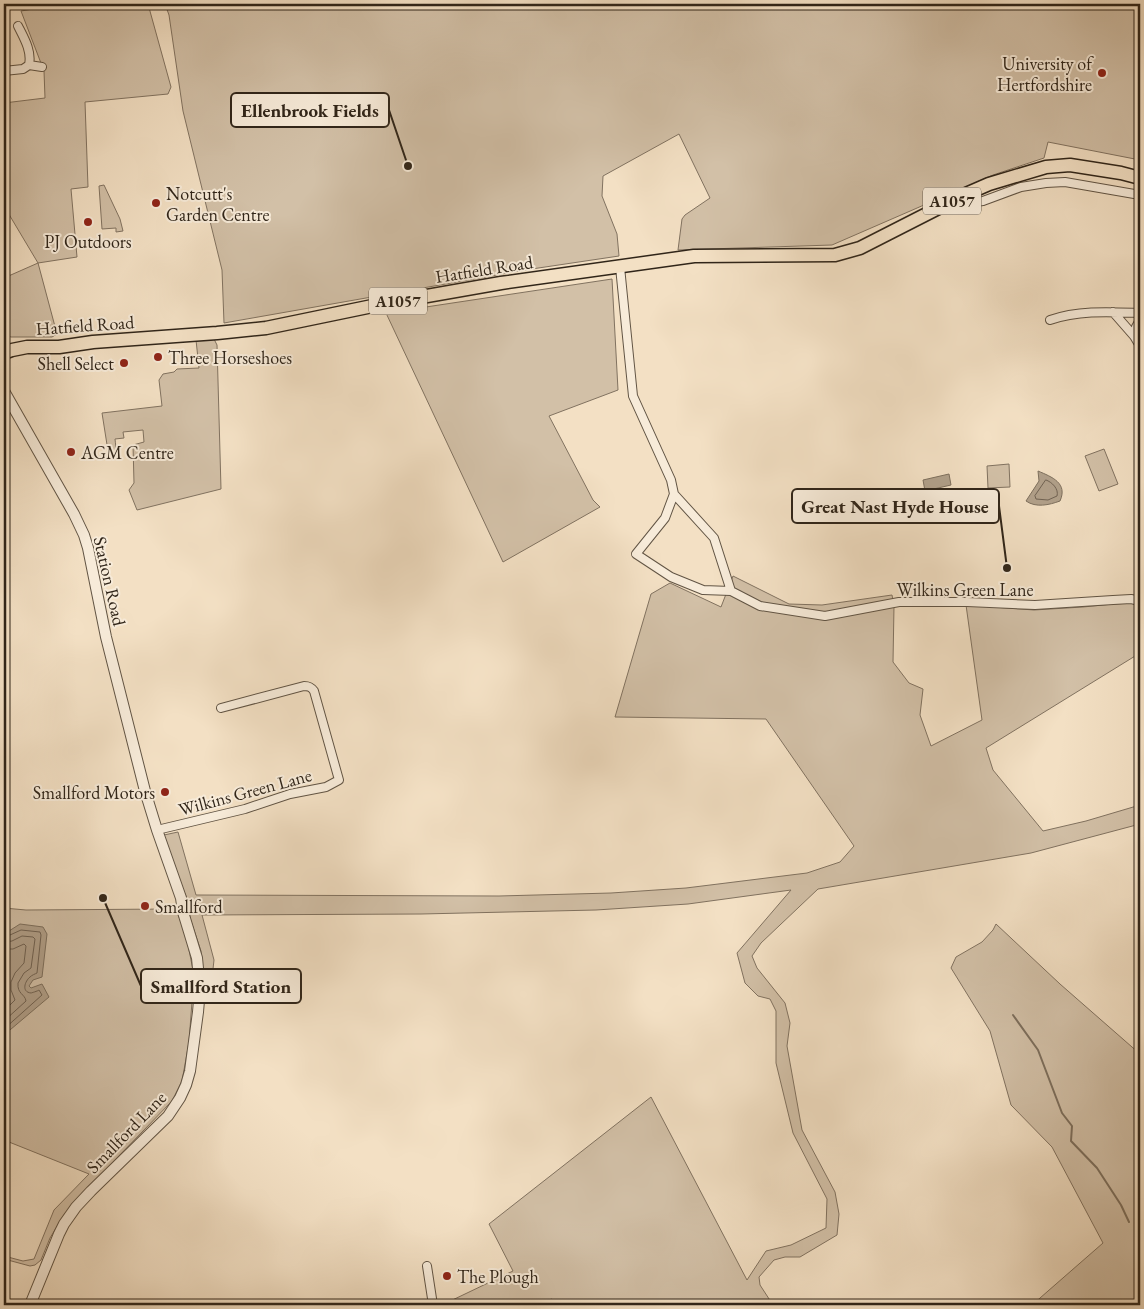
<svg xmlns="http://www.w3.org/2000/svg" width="1144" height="1309" font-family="'EB Garamond',serif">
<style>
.green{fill:#d2c0a7;stroke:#817260}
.water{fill:#b1a08a;stroke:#7d6f5d}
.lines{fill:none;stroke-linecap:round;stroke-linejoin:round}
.shore{stroke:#706252;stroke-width:1}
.stream{stroke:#7d6f5d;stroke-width:2}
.minor-casing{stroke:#615444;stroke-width:10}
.tertiary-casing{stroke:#615444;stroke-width:12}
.primary-casing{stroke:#302519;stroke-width:15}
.minor{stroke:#f7ebd9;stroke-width:8}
.tertiary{stroke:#f7ebd9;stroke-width:10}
.primary{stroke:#f3e0c4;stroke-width:12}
.poi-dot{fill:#8f2418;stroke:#f7ebd9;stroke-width:2}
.labels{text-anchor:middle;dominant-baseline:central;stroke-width:4;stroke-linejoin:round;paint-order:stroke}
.shield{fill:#f7ebd9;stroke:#6c6053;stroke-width:1}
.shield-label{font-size:16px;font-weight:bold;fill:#302519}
.poi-label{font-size:18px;fill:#302519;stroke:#f7ebd9;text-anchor:start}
.street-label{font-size:18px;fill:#302519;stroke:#f7ebd9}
.leader{fill:none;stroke:#302519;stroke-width:2}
.callout-dot{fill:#302519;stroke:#f7ebd9;stroke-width:2}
.callout{fill:#f7ebd9;stroke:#302519;stroke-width:2}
.callout-label{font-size:19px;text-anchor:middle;font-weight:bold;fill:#302519}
</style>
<rect width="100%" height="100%" fill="#f3e0c4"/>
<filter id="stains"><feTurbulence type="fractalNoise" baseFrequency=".004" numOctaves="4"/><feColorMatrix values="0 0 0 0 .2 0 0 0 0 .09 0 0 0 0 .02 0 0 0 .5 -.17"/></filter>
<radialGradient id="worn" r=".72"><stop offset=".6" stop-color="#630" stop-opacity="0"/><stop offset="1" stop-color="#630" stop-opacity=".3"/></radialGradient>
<path class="green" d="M 63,4 L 148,4 L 171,87 L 168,94 L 85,102 L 88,187 L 71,189 L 77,257 L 38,263 L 57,334 L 52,337 L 11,337 L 4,335 L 4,278 L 38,263 L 4,206 L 4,103 L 45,98 L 44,71 L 21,11 Z
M 165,4 L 1140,4 L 1140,160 L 1048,142 L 1044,158 L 993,175 L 832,245 L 678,250 L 682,219 L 685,215 L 710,198 L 679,134 L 603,176 L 602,196 L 617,234 L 619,256 L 525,270 L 224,323 L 222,270 L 183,111 L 169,15 Z
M 104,185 L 120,219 L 123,231 L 116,232 L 116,228 L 102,229 L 99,186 Z
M 612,279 L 618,390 L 549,416 L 593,500 L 600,507 L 503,562 L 386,313 Z
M 214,339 L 217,345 L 221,489 L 137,510 L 129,490 L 134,483 L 133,445 L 144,442 L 143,430 L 123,432 L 124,438 L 115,439 C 116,448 117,453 112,460 L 108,451 L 102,413 L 162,406 L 159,380 L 163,374 L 174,372 L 177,369 L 199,368 L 196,340 Z
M 1104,449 L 1118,484 L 1099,491 L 1085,456 Z
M 1009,464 L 1010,487 L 988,488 L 987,466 Z
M 733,576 L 789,604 L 822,605 L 892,595 L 894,606 L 893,662 L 909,683 L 923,689 L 920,715 L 931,746 L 982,720 L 966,605 L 1034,610 L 1083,607 L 1113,604 L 1132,603 L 1140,607 L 1140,653 L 986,748 L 993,770 L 1043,831 L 1086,821 L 1140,805 L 1140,824 L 1031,853 L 818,889 L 761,943 L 752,956 L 757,968 L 785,1003 L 790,1023 L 787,1046 L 802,1130 L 835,1192 L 839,1214 L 837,1235 L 800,1257 L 785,1257 L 774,1260 L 759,1277 L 760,1285 L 773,1305 L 557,1305 L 552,1299 L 531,1305 L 442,1305 L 513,1271 L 489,1224 L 651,1097 L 747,1280 L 766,1251 L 791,1245 L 826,1228 L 827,1199 L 793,1133 L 776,1063 L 776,1011 L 770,999 L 758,996 L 745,983 L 737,953 L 791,890 L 688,904 L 596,910 L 421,914 L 202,915 L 214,960 L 210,996 L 204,996 L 201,951 L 190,918 L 188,901 L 174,867 L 164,835 L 178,832 L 196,895 L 499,896 L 611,893 L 686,888 L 807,873 L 840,862 L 854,846 L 766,719 L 615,717 L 651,594 L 670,583 L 721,607 Z
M 4,908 L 26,910 L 170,909 L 177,912 L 186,935 L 194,975 L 189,1042 L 182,1081 L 172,1101 L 85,1191 L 64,1215 L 50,1238 L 41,1260 L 35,1265 L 30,1266 L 4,1259 L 4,1256 L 23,1261 L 34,1259 L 54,1210 L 89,1174 L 4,1140 Z
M 996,924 L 1060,984 L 1140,1054 L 1140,1305 L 1032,1305 L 1103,1243 L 1052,1147 L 1011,1105 L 990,1031 L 951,968 L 956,957 L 982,942 L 993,930 Z"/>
<path class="water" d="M 1038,471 C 1052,477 1068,483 1060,501 C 1049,505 1036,508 1026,501 L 1039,481 Z
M 949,474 L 951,485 L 925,491 L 923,480 Z
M 20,924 L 43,927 L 47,934 L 42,977 L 33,980 L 29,986 L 31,988 L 42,984 L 49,997 L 4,1035 L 4,931 L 9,931 Z"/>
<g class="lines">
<path class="shore" d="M 1046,480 C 1052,482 1059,489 1057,496 L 1048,500 L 1036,499 L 1035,496 Z
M 4,935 L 10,935 L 21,930 L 40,932 L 41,935 L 37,973 C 35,974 32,975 30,977 C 25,981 21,992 31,993 C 31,993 38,991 39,990 L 42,995 L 4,1029
M 4,942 L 12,941 L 22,936 L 33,937 L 35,939 L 31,968 L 24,973 L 18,983 C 17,994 25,994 26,1001 L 4,1021
M 4,949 L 13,949 L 24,944 L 26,946 L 24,963 L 15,973 L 11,982 L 11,990 L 15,1000 L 4,1011"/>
<path class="stream" d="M 1013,1015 L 1038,1050 L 1062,1113 L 1072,1126 L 1071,1141 L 1097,1168 L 1121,1205 L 1129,1222"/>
<defs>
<path id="minor" d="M 18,26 C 24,38 32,51 29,65
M 4,71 L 23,69 L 29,65 L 42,67
M 966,194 L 970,199 L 976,202 L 983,201 L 1021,187 L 1046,183 L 1065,182 L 1140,195
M 620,267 L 633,396 L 671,480 L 674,494 L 714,538 L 731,591 L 760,606 L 825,616 L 899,602 L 967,602 L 1035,605 L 1113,600 L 1131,599 L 1140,601
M 1113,312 L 1134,336
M 1050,320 C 1079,310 1110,312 1140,313
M 1140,320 L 1136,327 L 1134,336 L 1140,346
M 674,494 L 665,518 L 636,554 L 671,577 L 703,590 L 731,591
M 157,830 L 245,809 L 290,794 L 326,787 L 339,780 L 314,691 C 311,687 309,686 304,686 L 221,708
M 427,1266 L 433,1305"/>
<path id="tertiary" d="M 4,391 L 74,514 L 84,535 L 88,548 L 106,637 L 145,791 L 157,830 L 181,898 L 183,912 L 197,958 L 200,989 L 198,1012 L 190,1071 L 186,1085 L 180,1098 L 168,1116 L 91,1191 L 76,1207 L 64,1224 L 59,1234 L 30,1305"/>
<path id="primary" d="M 4,353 L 12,350 L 27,347 L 59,347 L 93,342 L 217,333 L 266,328 L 387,303 L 501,283 L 694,256 L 835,255 L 860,248 L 966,194 L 989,184 L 1046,167 L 1070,165 L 1121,173 L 1140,178"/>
</defs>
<use href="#minor" class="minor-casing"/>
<use href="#tertiary" class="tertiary-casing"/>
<use href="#primary" class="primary-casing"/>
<use href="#minor" class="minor"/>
<use href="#tertiary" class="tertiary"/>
<use href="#primary" class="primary"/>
</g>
<g class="poi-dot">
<circle cx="1102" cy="73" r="5"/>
<circle cx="156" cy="203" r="5"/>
<circle cx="88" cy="222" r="5"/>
<circle cx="158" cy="357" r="5"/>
<circle cx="124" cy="363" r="5"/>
<circle cx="71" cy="452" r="5"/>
<circle cx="165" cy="792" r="5"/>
<circle cx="145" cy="906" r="5"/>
<circle cx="447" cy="1276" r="5"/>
</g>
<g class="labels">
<g class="shield">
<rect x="923" y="187.5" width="58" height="27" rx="4"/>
<rect x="369" y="287.5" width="58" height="27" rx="4"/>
</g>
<g class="shield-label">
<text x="952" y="201">A1057</text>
<text x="398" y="301">A1057</text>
</g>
<g class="poi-label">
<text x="1092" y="63" text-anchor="end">University of<tspan x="1092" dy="21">Hertfordshire</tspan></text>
<text x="166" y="193">Notcutt's<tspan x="166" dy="21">Garden Centre</tspan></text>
<text x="88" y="241" text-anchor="middle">PJ Outdoors</text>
<text x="168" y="357">Three Horseshoes</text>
<text x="114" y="363" text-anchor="end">Shell Select</text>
<text x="81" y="452">AGM Centre</text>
<text x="155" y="792" text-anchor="end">Smallford Motors</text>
<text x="155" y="906">Smallford</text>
<text x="457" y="1276">The Plough</text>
</g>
<g class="street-label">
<text transform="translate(484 269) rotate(-9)">Hatfield Road</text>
<text transform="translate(85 325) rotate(-4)">Hatfield Road</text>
<text transform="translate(110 581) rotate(77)">Station Road</text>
<text x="965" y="589">Wilkins Green Lane</text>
<text transform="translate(245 792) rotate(-15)">Wilkins Green Lane</text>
<text transform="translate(126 1132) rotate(-46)">Smallford Lane</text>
</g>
</g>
<path class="leader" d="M408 166L389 110M1007 568L999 506M103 898L141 986"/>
<g class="callout-dot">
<circle cx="408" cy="166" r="5"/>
<circle cx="1007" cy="568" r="5"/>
<circle cx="103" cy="898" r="5"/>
</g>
<g class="callout">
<rect x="231" y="93" width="158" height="34" rx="5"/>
<rect x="792" y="489" width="207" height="34" rx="5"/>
<rect x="141" y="969" width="160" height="34" rx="5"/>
</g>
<g class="callout-label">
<text x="310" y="117">Ellenbrook Fields</text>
<text x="895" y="513">Great Nast Hyde House</text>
<text x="221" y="993">Smallford Station</text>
</g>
<rect width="1144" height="1309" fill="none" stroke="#f3e0c4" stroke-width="20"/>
<rect x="5" y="5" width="1134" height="1299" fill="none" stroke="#302519" stroke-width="2.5"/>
<rect x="10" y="10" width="1124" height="1289" fill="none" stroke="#302519"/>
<rect width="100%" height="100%" filter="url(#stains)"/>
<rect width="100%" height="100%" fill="url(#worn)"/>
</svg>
